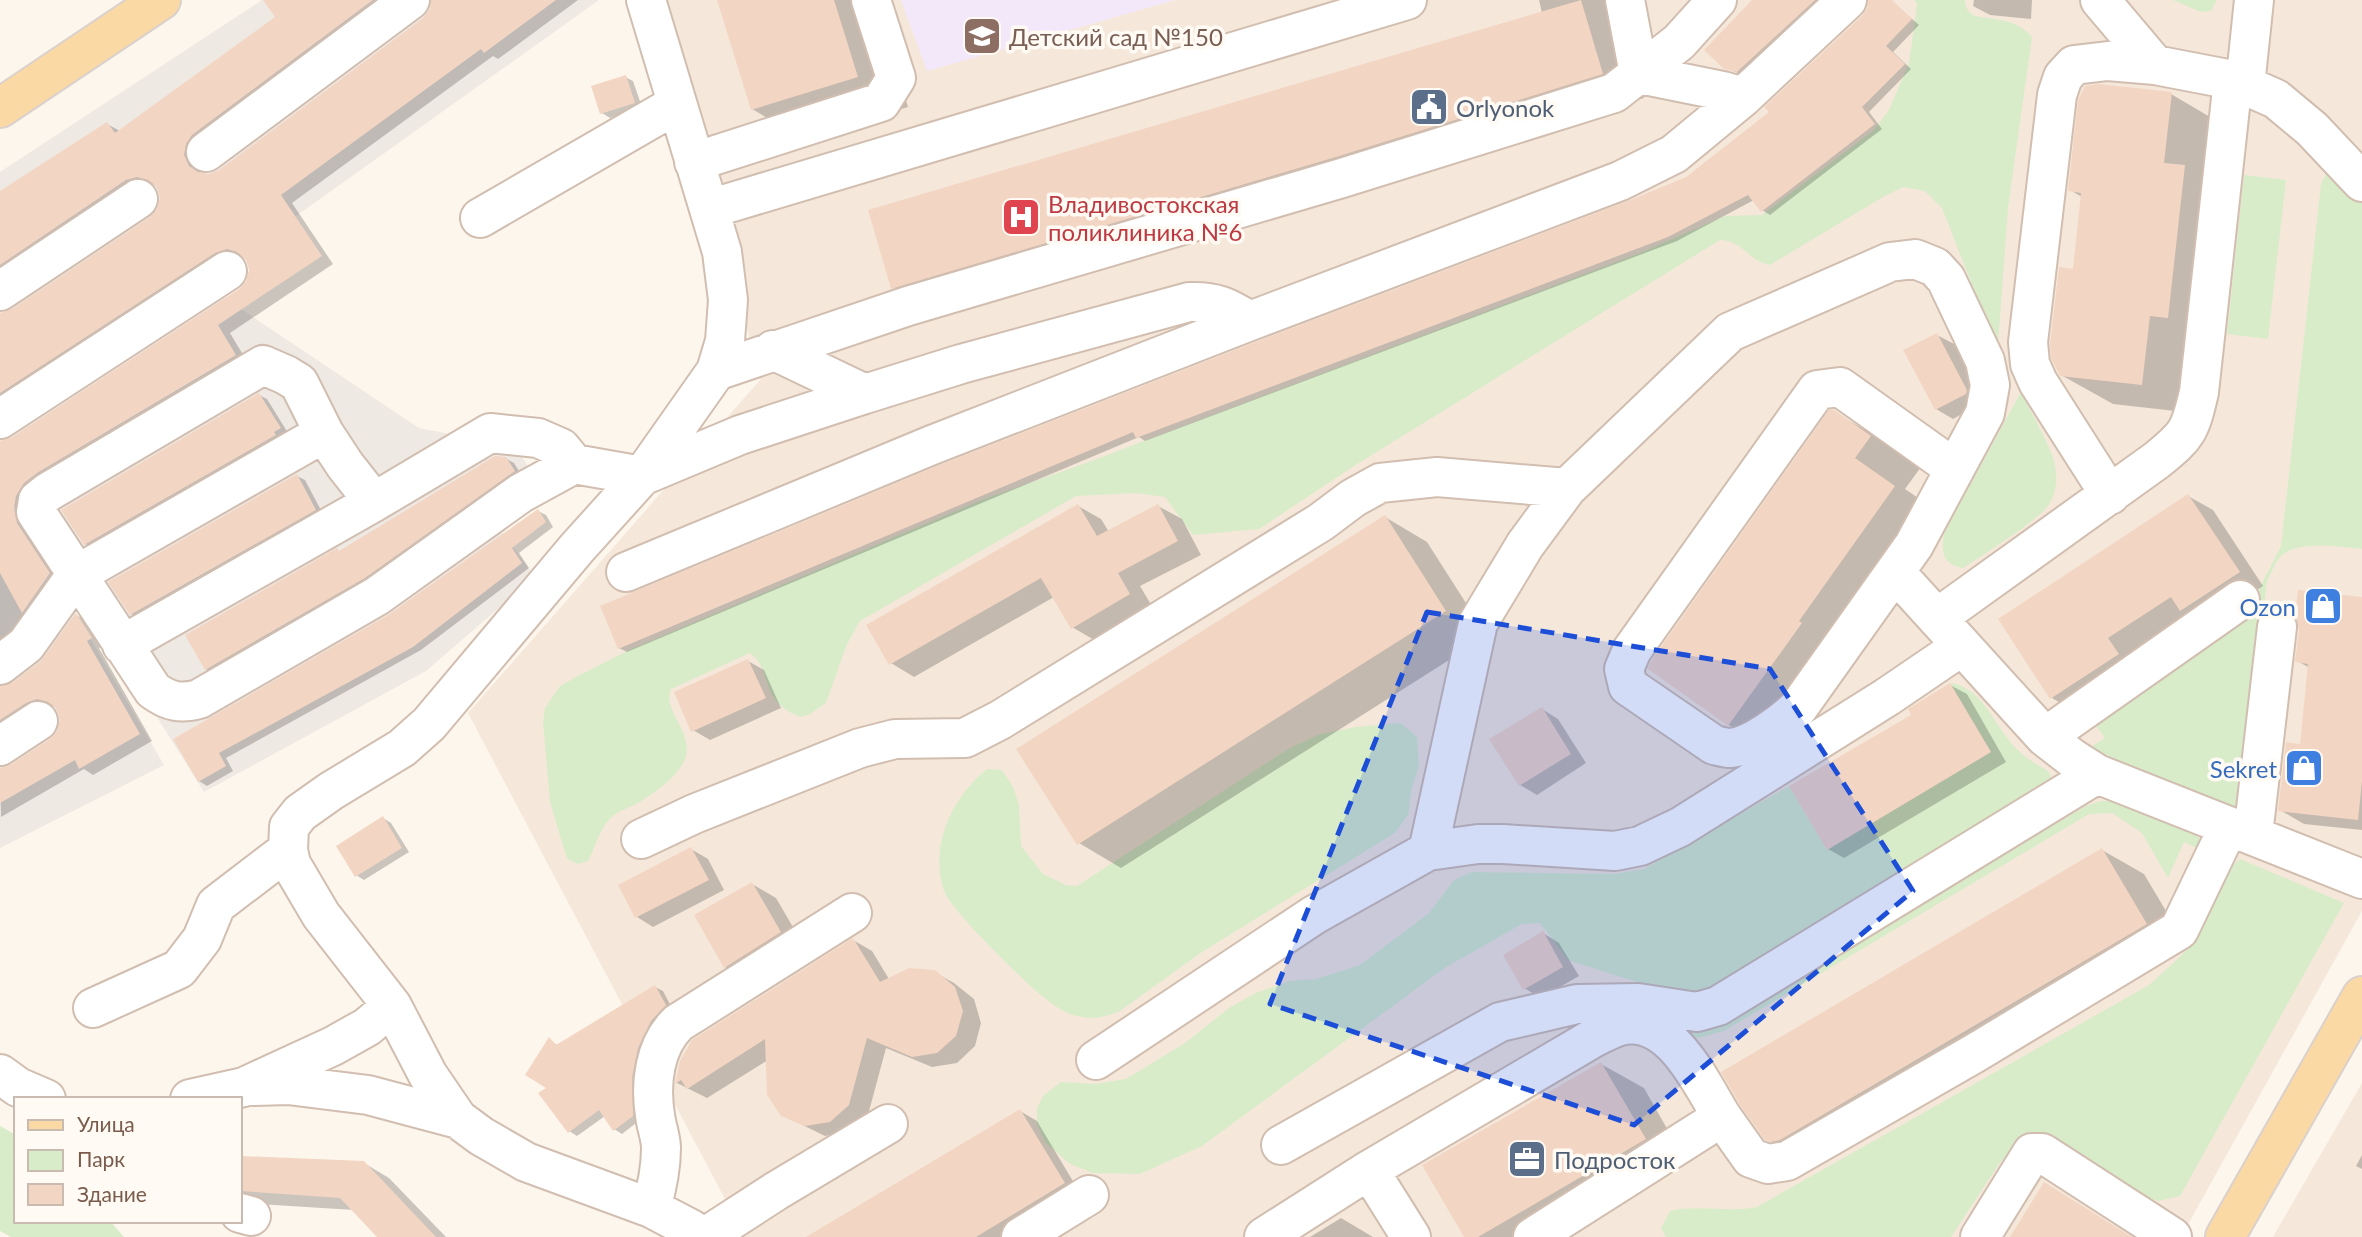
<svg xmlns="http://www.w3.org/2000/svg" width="2362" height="1237" font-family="Lato,sans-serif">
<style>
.residential{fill:#f5e8da}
.industrial{fill:#efe9e4}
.education{fill:#f3e8fa}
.green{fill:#d8ecc9}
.shadow{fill:#0003}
.building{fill:#f3d5c3}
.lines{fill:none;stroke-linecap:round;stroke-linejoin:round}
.minor-casing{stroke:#d1beb0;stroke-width:42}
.major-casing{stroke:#dad1cd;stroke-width:42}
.minor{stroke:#fff;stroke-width:38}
.major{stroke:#fbd9a5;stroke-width:38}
.marked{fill:#1d4ed8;fill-opacity:0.2;stroke:#1d4ed8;stroke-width:5;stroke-dasharray:14 9;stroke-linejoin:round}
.labels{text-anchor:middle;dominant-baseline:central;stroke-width:7;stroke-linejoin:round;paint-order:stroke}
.education-label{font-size:24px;fill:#785e54;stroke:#fffaf3;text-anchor:start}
.service-label{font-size:24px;fill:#4e5e75;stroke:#fffaf3;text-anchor:start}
.health-label{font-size:24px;fill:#be3a42;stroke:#fffaf3;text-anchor:start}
.shop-label{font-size:24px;fill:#366cbe;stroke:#fffaf3;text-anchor:end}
</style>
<rect width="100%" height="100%" fill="#fdf6ec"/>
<path class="residential" d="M 665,0 L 2362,0 L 2362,911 L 2181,1237 L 745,1237 L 468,713 L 760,380 Z
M 2362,1083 L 2362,1237 L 2273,1237 L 2296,1197 Z"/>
<path class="industrial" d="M 262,0 L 599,0 L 240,256 L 211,289 L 419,428 L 516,447 L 538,483 L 493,520 L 535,577 L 426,671 L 204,792 L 30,515 L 13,506 L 0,507 L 0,172 Z
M 21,519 L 164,765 L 0,848 L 0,529 Z"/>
<path class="education" d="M 901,0 L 1175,0 L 927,71 Z"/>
<path class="green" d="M 1915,0 L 1965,0 C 1965,8 1968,12 1975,16 C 1997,20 2017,19 2032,37 L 2008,208 L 1998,345 L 1993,338 L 1942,208 L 1925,191 L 1903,187 L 1883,197 L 1770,265 C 1746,260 1746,242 1720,240 L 1354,466 L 1259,529 L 1193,535 L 1165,497 L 1135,493 L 1076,496 L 860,621 L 847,644 L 826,703 L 810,714 L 801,717 C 757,701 774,670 750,653 L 671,689 C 661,709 695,733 685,759 C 677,778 655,792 638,803 C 631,807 621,810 614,815 C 600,826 596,846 588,861 L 578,864 L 567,859 L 550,802 L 543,722 L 545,708 L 560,686 L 576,677 L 627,651 L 984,499 L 1086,463 L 1640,253 L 1725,216 L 1762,215 L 1874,130 L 1889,110 L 1909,63 L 1917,4 Z
M 2173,0 L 2217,0 L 2211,11 L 2201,12 Z
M 2335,173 L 2362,203 L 2362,549 C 2341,547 2297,540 2281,556 C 2275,562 2271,574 2267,581 L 2242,798 L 2236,808 L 2083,752 L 2105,738 L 2094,723 L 2257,593 L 2281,546 L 2321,184 L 2326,174 Z
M 2244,175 L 2286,180 L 2268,339 L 2227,334 Z
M 2021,392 C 2031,413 2044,434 2052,455 C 2058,470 2058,489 2050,503 C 2041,519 1981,556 1963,568 C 1942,564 1941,552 1944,533 Z
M 1950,683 C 1985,687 1996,732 2020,752 C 2028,760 2039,765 2048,771 L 2051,776 L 2049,781 L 1707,991 L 1686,995 L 1627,979 L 1568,960 L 1540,923 L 1522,924 L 1446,967 L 1202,1146 L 1140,1174 L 1093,1173 L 1070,1164 L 1045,1142 L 1037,1125 L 1037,1108 L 1043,1096 L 1061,1082 L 1095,1084 L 1126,1079 L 1185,1043 L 1229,1008 L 1256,993 L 1290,981 L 1316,979 L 1360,965 L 1429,913 L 1454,880 L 1472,872 L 1614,874 L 1644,869 L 1789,786 L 1827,850 L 1991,752 Z
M 1401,723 L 1417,737 L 1419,765 L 1412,788 L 1408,815 L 1395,833 L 1202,952 L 1120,1011 C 1103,1018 1091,1020 1073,1015 C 1064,1012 1053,1005 1046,999 C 1028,986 949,908 944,891 C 929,846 952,797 987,769 L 1002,770 L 1013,787 L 1019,805 L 1021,846 L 1043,874 L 1066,885 L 1077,886 L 1288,749 L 1320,734 L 1356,727 Z
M 2100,801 L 2114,801 L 2197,836 L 2204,843 L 2205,852 L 2184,842 L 2168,878 L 2142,833 L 2112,813 L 2089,814 L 1724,1031 L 1698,1038 L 1684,1033 L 1687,1027 L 1721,1022 L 2086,806 Z
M 2240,859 L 2344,903 L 2180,1196 L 2158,1201 L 2011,1150 L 1999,1164 L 1951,1237 L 1666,1237 L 1661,1228 L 1670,1211 C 1698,1204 1729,1213 1757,1207 L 2149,985 C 2165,970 2184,956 2196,937 C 2212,912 2216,878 2240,859 Z
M 0,1126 L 16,1135 L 16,1221 L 110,1221 L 124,1237 L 11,1237 L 0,1231 Z"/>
<path class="shadow" d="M 265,0 L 395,0 L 196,162 L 201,174 L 208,176 L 220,171 L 424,19 L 432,9 L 433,0 L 578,0 L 498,59 L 493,56 L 292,203 L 333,264 L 230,333 L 248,363 L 50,480 L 62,581 L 0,654 L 0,442 L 13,439 L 240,291 L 248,281 L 251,270 L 245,257 L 239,255 L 228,259 L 0,408 L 0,314 L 13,311 L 152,218 L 159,209 L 162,198 L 156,185 L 150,184 L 139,187 L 0,280 L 0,193 L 107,124 L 120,131 L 278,17 Z
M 718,0 L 876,0 L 908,107 L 803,139 L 752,109 Z
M 1539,0 L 1615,0 L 1644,98 L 1379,180 L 935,312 L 893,287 L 1542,13 Z
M 1755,0 L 1827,0 L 1746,76 L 1725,68 Z
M 1870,0 L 1890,0 L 1919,25 L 1893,52 L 1911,69 L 1869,112 L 1882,129 L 1770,215 L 1762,210 L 1754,200 L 1677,241 L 1145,441 L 1139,437 L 627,652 L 619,648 L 1687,179 L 1772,112 L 1863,17 L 1869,8 Z
M 1974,0 L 2032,0 L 2031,19 L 1990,15 L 1973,6 Z
M 625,77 L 633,81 L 642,107 L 610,118 L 602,113 Z
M 2171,94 L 2222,124 L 2193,413 L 2113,404 L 2061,375 L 2082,197 L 2070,190 Z
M 1937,335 L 1954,344 L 1983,400 L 1982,403 L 1953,419 L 1936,409 Z
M 259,395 L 267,399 L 288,433 L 93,548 L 85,544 Z
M 1834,412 L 1886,442 L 1921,467 L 1905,489 L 1946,517 L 1780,754 L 1727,724 Z
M 505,458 L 514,463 L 522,476 L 373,581 L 214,674 L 206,669 L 340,552 Z
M 297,476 L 305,480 L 323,514 L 139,619 L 131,614 Z
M 2188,496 L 2213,510 L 2263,586 L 2205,624 L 2189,615 L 2131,653 L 2142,669 L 2076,712 L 2052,698 Z
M 1078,506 L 1101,519 L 1109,532 L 1158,506 L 1182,519 L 1201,555 L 1140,586 L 1153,608 L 1096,641 L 1072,627 L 1054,597 L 914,677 L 891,663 Z
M 538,511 L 546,515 L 553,527 L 519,553 L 529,568 L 421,650 L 226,758 L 233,771 L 207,786 L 199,781 L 176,740 L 391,615 Z
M 1385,517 L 1427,542 L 1487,636 L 1121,868 L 1079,843 Z
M 2362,598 L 2362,830 L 2304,824 L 2280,810 L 2301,746 L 2310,668 L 2297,661 Z
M 76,615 L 89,622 L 104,645 L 99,648 L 152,741 L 93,775 L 84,769 L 1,817 L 0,769 L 13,766 L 52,740 L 59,731 L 62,719 L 56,707 L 50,705 L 39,709 L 0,735 L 0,688 L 14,684 L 45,659 Z
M 748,661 L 764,670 L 781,708 L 710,740 L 693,730 Z
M 1950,685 L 1967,694 L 2006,762 L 1844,858 L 1828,849 L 1913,715 Z
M 1542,709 L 1558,719 L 1586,763 L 1537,795 L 1520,785 Z
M 383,818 L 391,823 L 409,852 L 364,880 L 356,875 Z
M 691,849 L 708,859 L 724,890 L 653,927 L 637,917 Z
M 2102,850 L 2144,874 L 2188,948 L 1822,1163 L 1809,1163 L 1766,1138 Z
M 752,884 L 776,898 L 804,946 L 750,981 L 725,967 Z
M 1543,933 L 1559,943 L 1579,976 L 1541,998 L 1524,988 Z
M 853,940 L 872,951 L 889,979 L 934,972 L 954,983 L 974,999 L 981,1023 L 975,1046 L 957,1063 L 932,1067 L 886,1048 L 868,1115 L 849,1132 L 825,1136 L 782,1115 L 768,1060 L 707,1098 L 677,1083 L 681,1062 Z
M 655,987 L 663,991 L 673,1010 L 640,1120 L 622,1134 L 614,1129 L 605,1116 L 577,1136 L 569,1131 L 549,1088 L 549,1039 L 558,1046 Z
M 1601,1064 L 1644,1088 L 1687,1164 L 1561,1237 L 1466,1237 Z
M 1020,1111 L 1037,1121 L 1080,1193 L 1007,1237 L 810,1237 Z
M 2362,1155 L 2362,1169 L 2356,1166 Z
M 240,1158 L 364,1163 L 389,1178 L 446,1237 L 379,1237 L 354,1210 L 240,1203 Z
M 1341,1218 L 1373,1237 L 1310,1237 Z"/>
<path class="building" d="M 263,0 L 373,0 L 192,135 L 186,144 L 184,155 L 189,166 L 198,172 L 209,174 L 219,170 L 423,18 L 430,9 L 431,0 L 556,0 L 484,53 L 481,49 L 281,195 L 322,256 L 218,325 L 236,355 L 37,473 L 24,483 L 16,496 L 14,509 L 17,523 L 50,573 L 22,613 L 0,573 L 0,441 L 12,437 L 239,289 L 246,281 L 249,270 L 246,260 L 237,252 L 227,249 L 215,253 L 0,393 L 0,313 L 12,309 L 150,217 L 157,209 L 160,198 L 157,187 L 148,180 L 137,177 L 126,180 L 0,265 L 0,191 L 107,122 L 115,133 L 275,17 Z
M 717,0 L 834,0 L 858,77 L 751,110 Z
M 1581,0 L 1603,74 L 1336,157 L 891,289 L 868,210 Z
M 1752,0 L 1815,0 L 1737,72 L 1724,69 L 1704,50 Z
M 1868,0 L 1892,0 L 1912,19 L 1886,46 L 1905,64 L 1862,107 L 1875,124 L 1761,212 L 1748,195 L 1668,237 L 1136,438 L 1133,432 L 618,649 L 600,606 L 940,465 L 1258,341 L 1628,201 L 1686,177 L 1769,112 L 1764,107 L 1862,16 L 1868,7 Z
M 626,75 L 635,103 L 600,114 L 591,86 Z
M 2099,84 L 2172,92 L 2164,163 L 2185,165 L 2168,318 L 2150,316 L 2142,385 L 2060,376 L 2051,358 L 2050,345 L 2059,267 L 2073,269 L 2081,193 L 2068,191 L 2078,100 L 2085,86 Z
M 1937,333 L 1967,390 L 1966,394 L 1935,410 L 1903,350 Z
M 259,393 L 281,428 L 274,432 L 276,435 L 84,545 L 61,510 Z
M 1829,410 L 1834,410 L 1871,436 L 1855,458 L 1895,486 L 1799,621 L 1802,623 L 1728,726 L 1727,725 L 1648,669 L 1651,661 Z
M 495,456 L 506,457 L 515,471 L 365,578 L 205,670 L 185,635 L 337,548 L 339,551 Z
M 297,474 L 316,510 L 130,615 L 108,582 Z
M 2188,494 L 2240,572 L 2180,611 L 2171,597 L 2108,638 L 2119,654 L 2050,699 L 1998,619 Z
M 1078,504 L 1097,536 L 1158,504 L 1178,541 L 1118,573 L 1130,594 L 1071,629 L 1041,578 L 889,665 L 866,625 Z
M 538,509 L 546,522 L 512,548 L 522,563 L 413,647 L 219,753 L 226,766 L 198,782 L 173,739 L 388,615 Z
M 1385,515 L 1446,611 L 1077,845 L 1016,749 Z
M 2298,590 L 2362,597 L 2362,781 L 2358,820 L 2278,811 L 2286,742 L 2300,744 L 2308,664 L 2295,662 L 2299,630 L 2295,615 Z
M 76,613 L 92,638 L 87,641 L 140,734 L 79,769 L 75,760 L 0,803 L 0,768 L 12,764 L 50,739 L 57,731 L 60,720 L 56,708 L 48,702 L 37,699 L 26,703 L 0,720 L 0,686 L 13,682 L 40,662 Z
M 748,659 L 766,698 L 691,732 L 674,692 Z
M 1950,683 L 1991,752 L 1827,850 L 1789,786 L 1911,715 L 1908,709 Z
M 1542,707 L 1571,754 L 1519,786 L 1489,739 Z
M 383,816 L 402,848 L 355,877 L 336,846 Z
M 691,847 L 709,880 L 635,918 L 618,885 Z
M 2102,848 L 2147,924 L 1780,1140 L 1770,1142 L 1765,1140 L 1740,1105 L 1721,1072 Z
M 752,882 L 781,932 L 724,968 L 694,915 Z
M 1543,931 L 1563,967 L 1523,990 L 1503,955 Z
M 853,938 L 880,982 L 909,968 L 935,970 L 955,987 L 963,1011 L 956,1036 L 937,1053 L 912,1057 L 867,1038 L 849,1105 L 830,1122 L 805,1126 L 781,1116 L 767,1095 L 765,1039 L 687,1089 L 681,1080 L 675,1084 L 680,1061 L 692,1040 Z
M 655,985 L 666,1005 L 651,1021 L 638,1048 L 632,1077 L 633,1116 L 613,1131 L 599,1110 L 568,1133 L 538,1093 L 546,1088 L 525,1075 L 549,1037 L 556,1045 Z
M 1601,1062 L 1646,1139 L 1478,1237 L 1464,1237 L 1422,1165 Z
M 1020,1109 L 1065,1183 L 976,1237 L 806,1237 Z
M 240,1156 L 364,1161 L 436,1237 L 377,1237 L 340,1198 L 240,1191 Z
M 2044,1182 L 2132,1237 L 2010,1237 Z"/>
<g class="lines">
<defs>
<path id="minor" d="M 646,0 L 722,252 L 728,300 L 725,341 L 716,371 L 642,476 L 577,548 L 429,724 L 402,748 L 331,791 L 300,813 L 289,827 L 288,850 L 291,864 L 321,915 L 392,1006 L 428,1075 L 458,1119 L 481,1136 L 526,1162 L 651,1208 L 691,1229 L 700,1237
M 1625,0 L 1639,74 L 1723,91 L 1743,97
M 2100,0 L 2155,65 L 2233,80 L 2276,99 L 2312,129 L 2362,182
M 2245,86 L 2254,0
M 206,152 L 410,0
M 694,162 L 881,102 L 896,78 L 871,0
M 709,209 L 1407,0
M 480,218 L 677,104
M 0,291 L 138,199
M 773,350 L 865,394 L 961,364 L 1189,302 C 1216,301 1227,307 1250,321
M 716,371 L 908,306 L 1342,178 L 1614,93 L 1679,42 L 1717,0
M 0,419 L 227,271
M 324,433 L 299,383 L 286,375 L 263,365 L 48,492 L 38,500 L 36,512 L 153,690 C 169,702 181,704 199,699 L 377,596 L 521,493 L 574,464
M 2110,495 L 2038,382 L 2030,364 L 2028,342 L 2057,95 L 2063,77 L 2074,65 L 2108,61 L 2155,65
M 626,572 L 932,445 L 1250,321 L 1620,181 L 1674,154 L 1743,97 L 1847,0
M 1895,572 L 2045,737 L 2072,758 L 2097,774 L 2362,879
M 1937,618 L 2157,460 C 2188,435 2190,431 2199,392 L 2233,80
M 122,645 L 374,502
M 0,665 L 26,645 L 76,575 L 324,433 L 345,465 L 374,502 L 490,433 L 538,438 L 561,448 L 574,464 L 642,476 L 740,435 L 865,394
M 2045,737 L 2240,600
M 0,746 L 38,721
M 2253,835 L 2277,627
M 641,839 L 694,814 L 860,748 L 895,739 L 965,738 L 1000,720 L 1321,522 L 1353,498 L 1380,483 L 1437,477 L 1567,488
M 1428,851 L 1478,623 L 1525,545 L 1567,488 L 1730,332 L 1890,262 L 1915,259 L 1935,267 L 1946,279 L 1985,361 L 1990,385 L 1985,413 L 1914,545 L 1798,708 C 1783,722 1752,746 1731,748 C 1725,748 1719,746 1714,745 L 1628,686 L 1624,669 L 1632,650 L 1817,390 L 1840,387 L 1955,469
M 93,1008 L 179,969 L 202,939 L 216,905 L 288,850
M 1096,1060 L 1314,915 L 1428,851 L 1478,844 L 1503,844 L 1615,851 L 1640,846 L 1680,827 L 1887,697 L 1962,646
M 0,1074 L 18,1087 L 46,1099
M 253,1086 L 288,1085 L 368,1095 L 458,1119
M 190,1099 L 244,1087 L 333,1046 L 367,1027 L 392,1006
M 1281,1145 L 1500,1022 L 1577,1004 L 1638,1003 L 1697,1012 L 1718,1006 L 2097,774
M 1369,1170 L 1595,1037 C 1604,1033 1615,1026 1625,1025 C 1672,1018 1701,1083 1722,1117
M 651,1208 C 657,1188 661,1168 661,1148 C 661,1137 656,1126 655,1115 C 650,1084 654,1046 678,1023 L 852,913
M 240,1213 L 251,1216
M 705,1237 L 776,1191 L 888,1124
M 1021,1237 L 1089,1195
M 1264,1237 L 1369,1170 L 1411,1237
M 1533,1237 L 1722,1117 L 1751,1158 L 1768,1164 L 1787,1161 L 1975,1053 L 2179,930 L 2229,826
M 1980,1237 L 2032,1153 L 2042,1153 L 2172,1237"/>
<path id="major" d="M 0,108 L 161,0
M 2225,1237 L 2362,996"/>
</defs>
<use href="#minor" class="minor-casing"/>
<use href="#major" class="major-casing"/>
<use href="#minor" class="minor"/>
<use href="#major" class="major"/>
</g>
<path class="marked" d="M 1427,612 L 1770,669 L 1913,891 L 1634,1125 L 1270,1004 Z"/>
<defs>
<symbol id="school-square" viewBox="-11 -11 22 22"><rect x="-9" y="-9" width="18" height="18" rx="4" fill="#8d6e63" stroke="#fffaf3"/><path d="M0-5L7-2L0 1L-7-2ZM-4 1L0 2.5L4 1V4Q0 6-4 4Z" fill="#fff"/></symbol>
<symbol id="civic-square" viewBox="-11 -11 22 22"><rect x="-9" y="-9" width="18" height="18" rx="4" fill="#5c6f8a" stroke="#fffaf3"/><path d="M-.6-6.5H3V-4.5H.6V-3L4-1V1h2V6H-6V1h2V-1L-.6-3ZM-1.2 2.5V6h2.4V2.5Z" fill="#fff"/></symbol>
<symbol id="hospital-square" viewBox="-11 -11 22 22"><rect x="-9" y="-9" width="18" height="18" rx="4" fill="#e0444e" stroke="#fffaf3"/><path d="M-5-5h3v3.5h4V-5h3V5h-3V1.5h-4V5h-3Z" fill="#fff"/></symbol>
<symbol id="shop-square" viewBox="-11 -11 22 22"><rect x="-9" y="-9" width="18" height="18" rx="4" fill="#3f7fe0" stroke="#fffaf3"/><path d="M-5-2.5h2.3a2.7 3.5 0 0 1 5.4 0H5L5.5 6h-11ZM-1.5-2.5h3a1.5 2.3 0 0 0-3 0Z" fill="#fff"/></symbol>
<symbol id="office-square" viewBox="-11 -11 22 22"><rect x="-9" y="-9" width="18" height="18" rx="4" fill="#5c6f8a" stroke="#fffaf3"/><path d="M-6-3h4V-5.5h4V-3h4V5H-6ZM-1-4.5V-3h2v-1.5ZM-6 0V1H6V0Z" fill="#fff"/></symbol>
</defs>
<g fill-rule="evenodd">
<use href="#school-square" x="960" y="14" width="44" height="44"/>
<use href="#civic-square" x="1407" y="85" width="44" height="44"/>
<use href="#hospital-square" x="999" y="195" width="44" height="44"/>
<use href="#shop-square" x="2301" y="584" width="44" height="44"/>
<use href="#shop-square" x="2282" y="746" width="44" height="44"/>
<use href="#office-square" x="1505" y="1137" width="44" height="44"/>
</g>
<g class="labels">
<g class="education-label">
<text x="1009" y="36">Детский сад №150</text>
</g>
<g class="service-label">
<text x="1456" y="107">Orlyonok</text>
<text x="1554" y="1159">Подросток</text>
</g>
<g class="health-label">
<text x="1048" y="203">Владивостокская<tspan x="1048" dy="28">поликлиника №6</tspan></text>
</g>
<g class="shop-label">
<text x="2296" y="606">Ozon</text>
<text x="2277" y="768">Sekret</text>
</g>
</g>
<rect x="14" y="1097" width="228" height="126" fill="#fffaf3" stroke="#cabbb1" stroke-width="2"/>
<rect x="28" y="1120" width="35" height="10" fill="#fbd9a5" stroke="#cabbb1" stroke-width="2"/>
<text x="77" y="1132" font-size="21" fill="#7a5c4d">Улица</text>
<rect x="28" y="1150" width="35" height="21" fill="#d8ecc9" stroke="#cabbb1" stroke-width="2"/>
<text x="77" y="1167" font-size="21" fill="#7a5c4d">Парк</text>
<rect x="28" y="1184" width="35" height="21" fill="#f3d5c3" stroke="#cabbb1" stroke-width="2"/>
<text x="77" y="1202" font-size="21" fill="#7a5c4d">Здание</text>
</svg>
